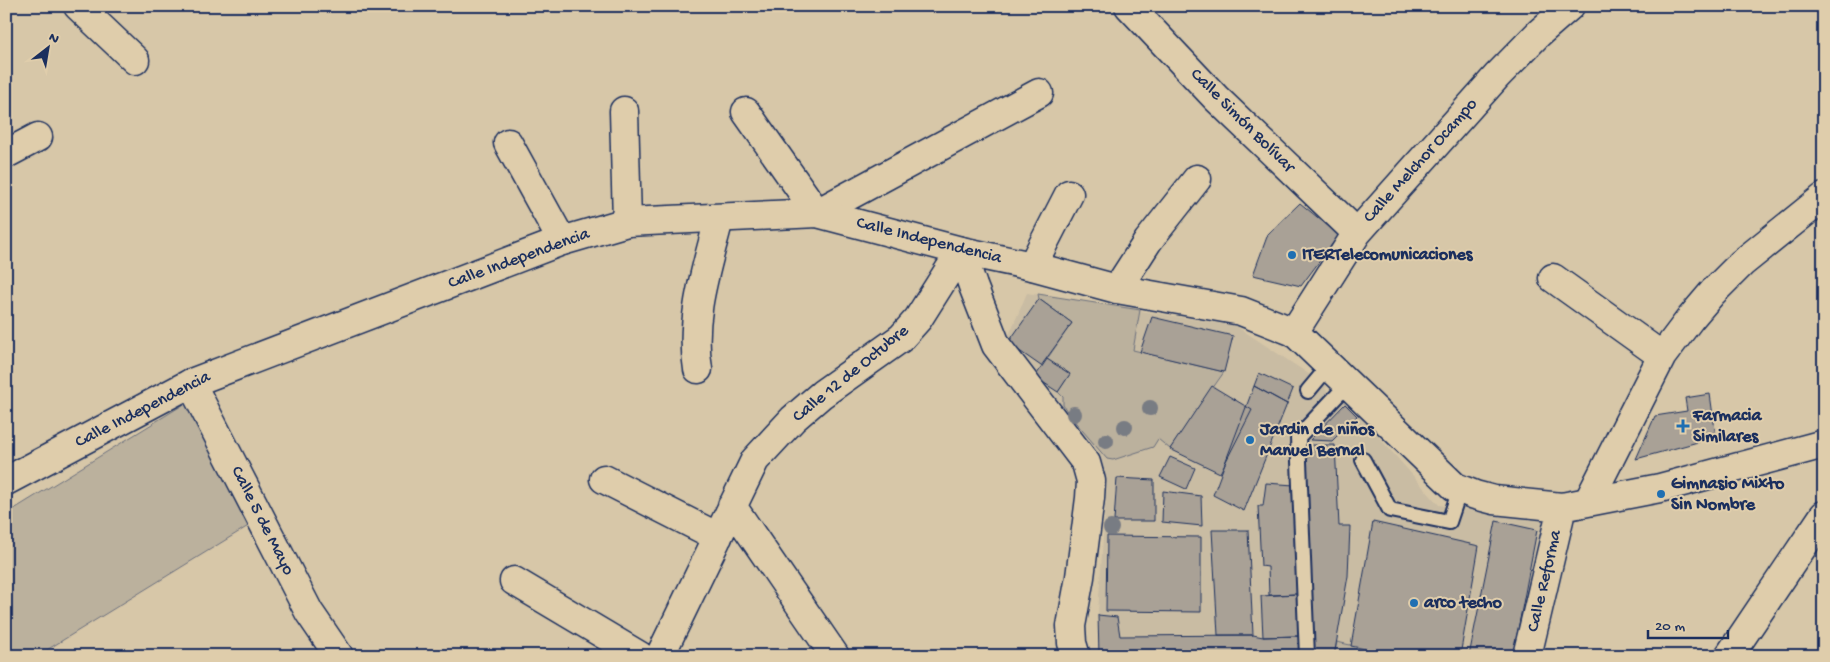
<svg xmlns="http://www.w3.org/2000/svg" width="1830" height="662" font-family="'Gochi Hand',sans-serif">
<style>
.built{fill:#c9bca3}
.green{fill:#bbb19d;stroke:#6b707e}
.building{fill:#a9a196;stroke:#1b2f5e}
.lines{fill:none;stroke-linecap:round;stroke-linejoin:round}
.lane-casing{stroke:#1b2f5e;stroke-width:18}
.street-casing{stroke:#1b2f5e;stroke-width:31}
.secondary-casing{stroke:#1b2f5e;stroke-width:31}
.lane{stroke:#dfcdab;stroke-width:14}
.street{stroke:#dfcdab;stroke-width:28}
.secondary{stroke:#dfcdab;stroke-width:28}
.tree{fill:#787b83}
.poi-dot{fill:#1f6fb2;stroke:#dfcdab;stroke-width:2}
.labels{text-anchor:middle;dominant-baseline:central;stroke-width:4;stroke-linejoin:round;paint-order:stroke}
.street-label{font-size:18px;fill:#1b2f5e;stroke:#dfcdab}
.poi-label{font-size:18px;font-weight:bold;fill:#1b2f5e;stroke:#dfcdab;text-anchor:start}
</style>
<rect width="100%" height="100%" fill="#d7c7a8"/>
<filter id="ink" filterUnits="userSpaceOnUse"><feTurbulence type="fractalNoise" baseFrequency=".02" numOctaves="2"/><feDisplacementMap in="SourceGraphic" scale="10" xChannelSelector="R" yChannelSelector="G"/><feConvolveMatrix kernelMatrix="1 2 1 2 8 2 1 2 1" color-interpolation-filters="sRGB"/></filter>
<g filter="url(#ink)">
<path class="built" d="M 1027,293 L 1236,326 L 1327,386 L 1325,389 L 1341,404 L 1345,399 L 1439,505 L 1545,521 L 1521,656 L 1099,656 L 1098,613 L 1107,479 L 1007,340 Z"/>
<path class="green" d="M 1038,294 L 1140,310 L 1133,350 L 1224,372 L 1170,449 L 1158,439 L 1153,447 L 1113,460 L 1107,459 L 1070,416 L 1063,405 L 1063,397 L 1058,392 L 1070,374 L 1047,359 L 1072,323 L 1039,299 Z
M 186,403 L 258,520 L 37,656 L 6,656 L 6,514 Z
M 1337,642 L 1398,656 L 1334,656 Z"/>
<path class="building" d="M 1300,203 L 1339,235 L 1301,286 L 1253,275 L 1268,234 Z
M 1039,299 L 1072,323 L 1041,366 L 1008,343 Z
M 1152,317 L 1233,336 L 1224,372 L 1140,352 Z
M 1047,359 L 1070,374 L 1058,392 L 1035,377 Z
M 1259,373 L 1293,389 L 1287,404 L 1254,386 Z
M 1212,386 L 1252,410 L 1220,473 L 1170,449 Z
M 1254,386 L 1287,404 L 1244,511 L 1213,495 Z
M 1710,394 L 1716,437 L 1636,459 L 1655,416 L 1687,411 L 1685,398 Z
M 1345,404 L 1357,416 L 1332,441 L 1310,440 Z
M 1305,445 L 1335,445 L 1339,526 L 1350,526 L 1348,576 L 1334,656 L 1313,656 Z
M 1170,457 L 1195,468 L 1186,489 L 1160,477 Z
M 1117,478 L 1154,480 L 1154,521 L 1114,521 Z
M 1266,483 L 1294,485 L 1297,594 L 1269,595 L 1268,567 L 1261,566 L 1258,506 L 1263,506 Z
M 1163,491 L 1201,496 L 1202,526 L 1162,522 Z
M 1496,521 L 1537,530 L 1513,656 L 1469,656 Z
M 1373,522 L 1479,546 L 1460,656 L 1398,656 L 1351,646 Z
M 1212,530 L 1248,530 L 1253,635 L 1218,635 Z
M 1107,536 L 1201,537 L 1201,612 L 1106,611 Z
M 1297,594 L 1299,636 L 1263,637 L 1261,596 Z
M 1098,615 L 1117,617 L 1120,636 L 1253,635 L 1263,637 L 1299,636 L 1301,656 L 1099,656 Z"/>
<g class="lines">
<defs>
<path id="lane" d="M 1308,391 L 1329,366
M 1363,460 L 1390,510 L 1449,522 L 1460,489
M 1307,656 L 1298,437 L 1348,384"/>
<path id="street" d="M 78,6 L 135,60
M 1129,6 L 1216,98 L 1357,233
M 624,111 L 627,222
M 746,112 L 817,213 L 1039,93
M 508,143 L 562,241
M 6,154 L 38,137
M 961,251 L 973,286 L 996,345 L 1086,463 L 1091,481 L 1090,498 L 1080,577 L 1071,626 L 1072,643 L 1076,656
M 1032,266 L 1069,194
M 1553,278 L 1662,356
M 1117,289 L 1148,241 L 1197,179
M 1294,332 L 1357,233 L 1497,76 L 1539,33 L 1570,6
M 698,369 C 689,318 707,267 719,219
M 191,383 L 309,612 L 339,656
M 604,479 L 718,537
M 1589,500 L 1662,356 L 1690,319 L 1713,292 L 1742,263 L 1824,197
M 732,506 L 835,656
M 514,581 L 640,656
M 660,656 L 755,460 L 793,419 L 822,394 L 901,338 L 918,319 L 961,251
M 1729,656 L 1824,515"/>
<path id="secondary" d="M 6,481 L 191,383 L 562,241 L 627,222 L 817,213 L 961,251 L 1032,266 L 1117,289 L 1241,311 L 1294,332 L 1455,487 L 1475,495 L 1494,500 L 1562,507 L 1660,488 L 1824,444
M 1527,656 L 1562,507"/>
</defs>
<use href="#lane" class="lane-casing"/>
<use href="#street" class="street-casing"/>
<use href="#secondary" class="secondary-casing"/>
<use href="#lane" class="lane"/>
<use href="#street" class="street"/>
<use href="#secondary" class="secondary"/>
</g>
<g class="tree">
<circle cx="1150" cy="408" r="8"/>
<circle cx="1074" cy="414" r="8"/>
<circle cx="1125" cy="427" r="8"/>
<circle cx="1106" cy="441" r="8"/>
<circle cx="1111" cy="528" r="8"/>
</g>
</g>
<g class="poi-dot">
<circle cx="1292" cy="255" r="5"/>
<path d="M1680.5 418.5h5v5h5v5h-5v5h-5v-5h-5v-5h5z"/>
<circle cx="1250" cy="440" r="5"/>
<circle cx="1661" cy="494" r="5"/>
<circle cx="1414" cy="603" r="5"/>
</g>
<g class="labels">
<g class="street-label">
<text transform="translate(1242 121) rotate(45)">Calle Simón Bolívar</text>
<text transform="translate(1421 161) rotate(-48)">Calle Melchor Ocampo</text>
<text transform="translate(929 241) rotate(14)">Calle Independencia</text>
<text transform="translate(519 259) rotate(-20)">Calle Independencia</text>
<text transform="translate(851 374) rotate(-39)">Calle 12 de Octubre</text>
<text transform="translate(143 410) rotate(-27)">Calle Independencia</text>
<text transform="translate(262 521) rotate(63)">Calle 5 de Mayo</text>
<text transform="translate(1545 581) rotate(-77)">Calle Reforma</text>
</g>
<g class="poi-label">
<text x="1302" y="255">ITERTelecomunicaciones</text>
<text x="1693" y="416">Farmacia<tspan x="1693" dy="21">Similares</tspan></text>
<text x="1260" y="430">Jardin de niños<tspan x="1260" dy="21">Manuel Bernal</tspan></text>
<text x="1671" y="484">Gimnasio Mixto<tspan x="1671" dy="21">Sin Nombre</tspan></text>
<text x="1424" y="603">arco techo</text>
</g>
</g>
<rect width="1830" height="662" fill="none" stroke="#dfcdab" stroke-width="25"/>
<rect x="12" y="12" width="1805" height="637" fill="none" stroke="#1b2f5e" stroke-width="2" filter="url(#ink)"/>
<g transform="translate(48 48) rotate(31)" stroke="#dfcdab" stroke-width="4" paint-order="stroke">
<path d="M0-4L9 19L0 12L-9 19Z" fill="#1b2f5e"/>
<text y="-8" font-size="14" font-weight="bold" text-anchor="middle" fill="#1b2f5e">N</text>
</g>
<path d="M1648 630v8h80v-8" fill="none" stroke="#1b2f5e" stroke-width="2.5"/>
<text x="1655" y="630" font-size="15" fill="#1b2f5e" stroke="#dfcdab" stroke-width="4" paint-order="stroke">20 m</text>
</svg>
